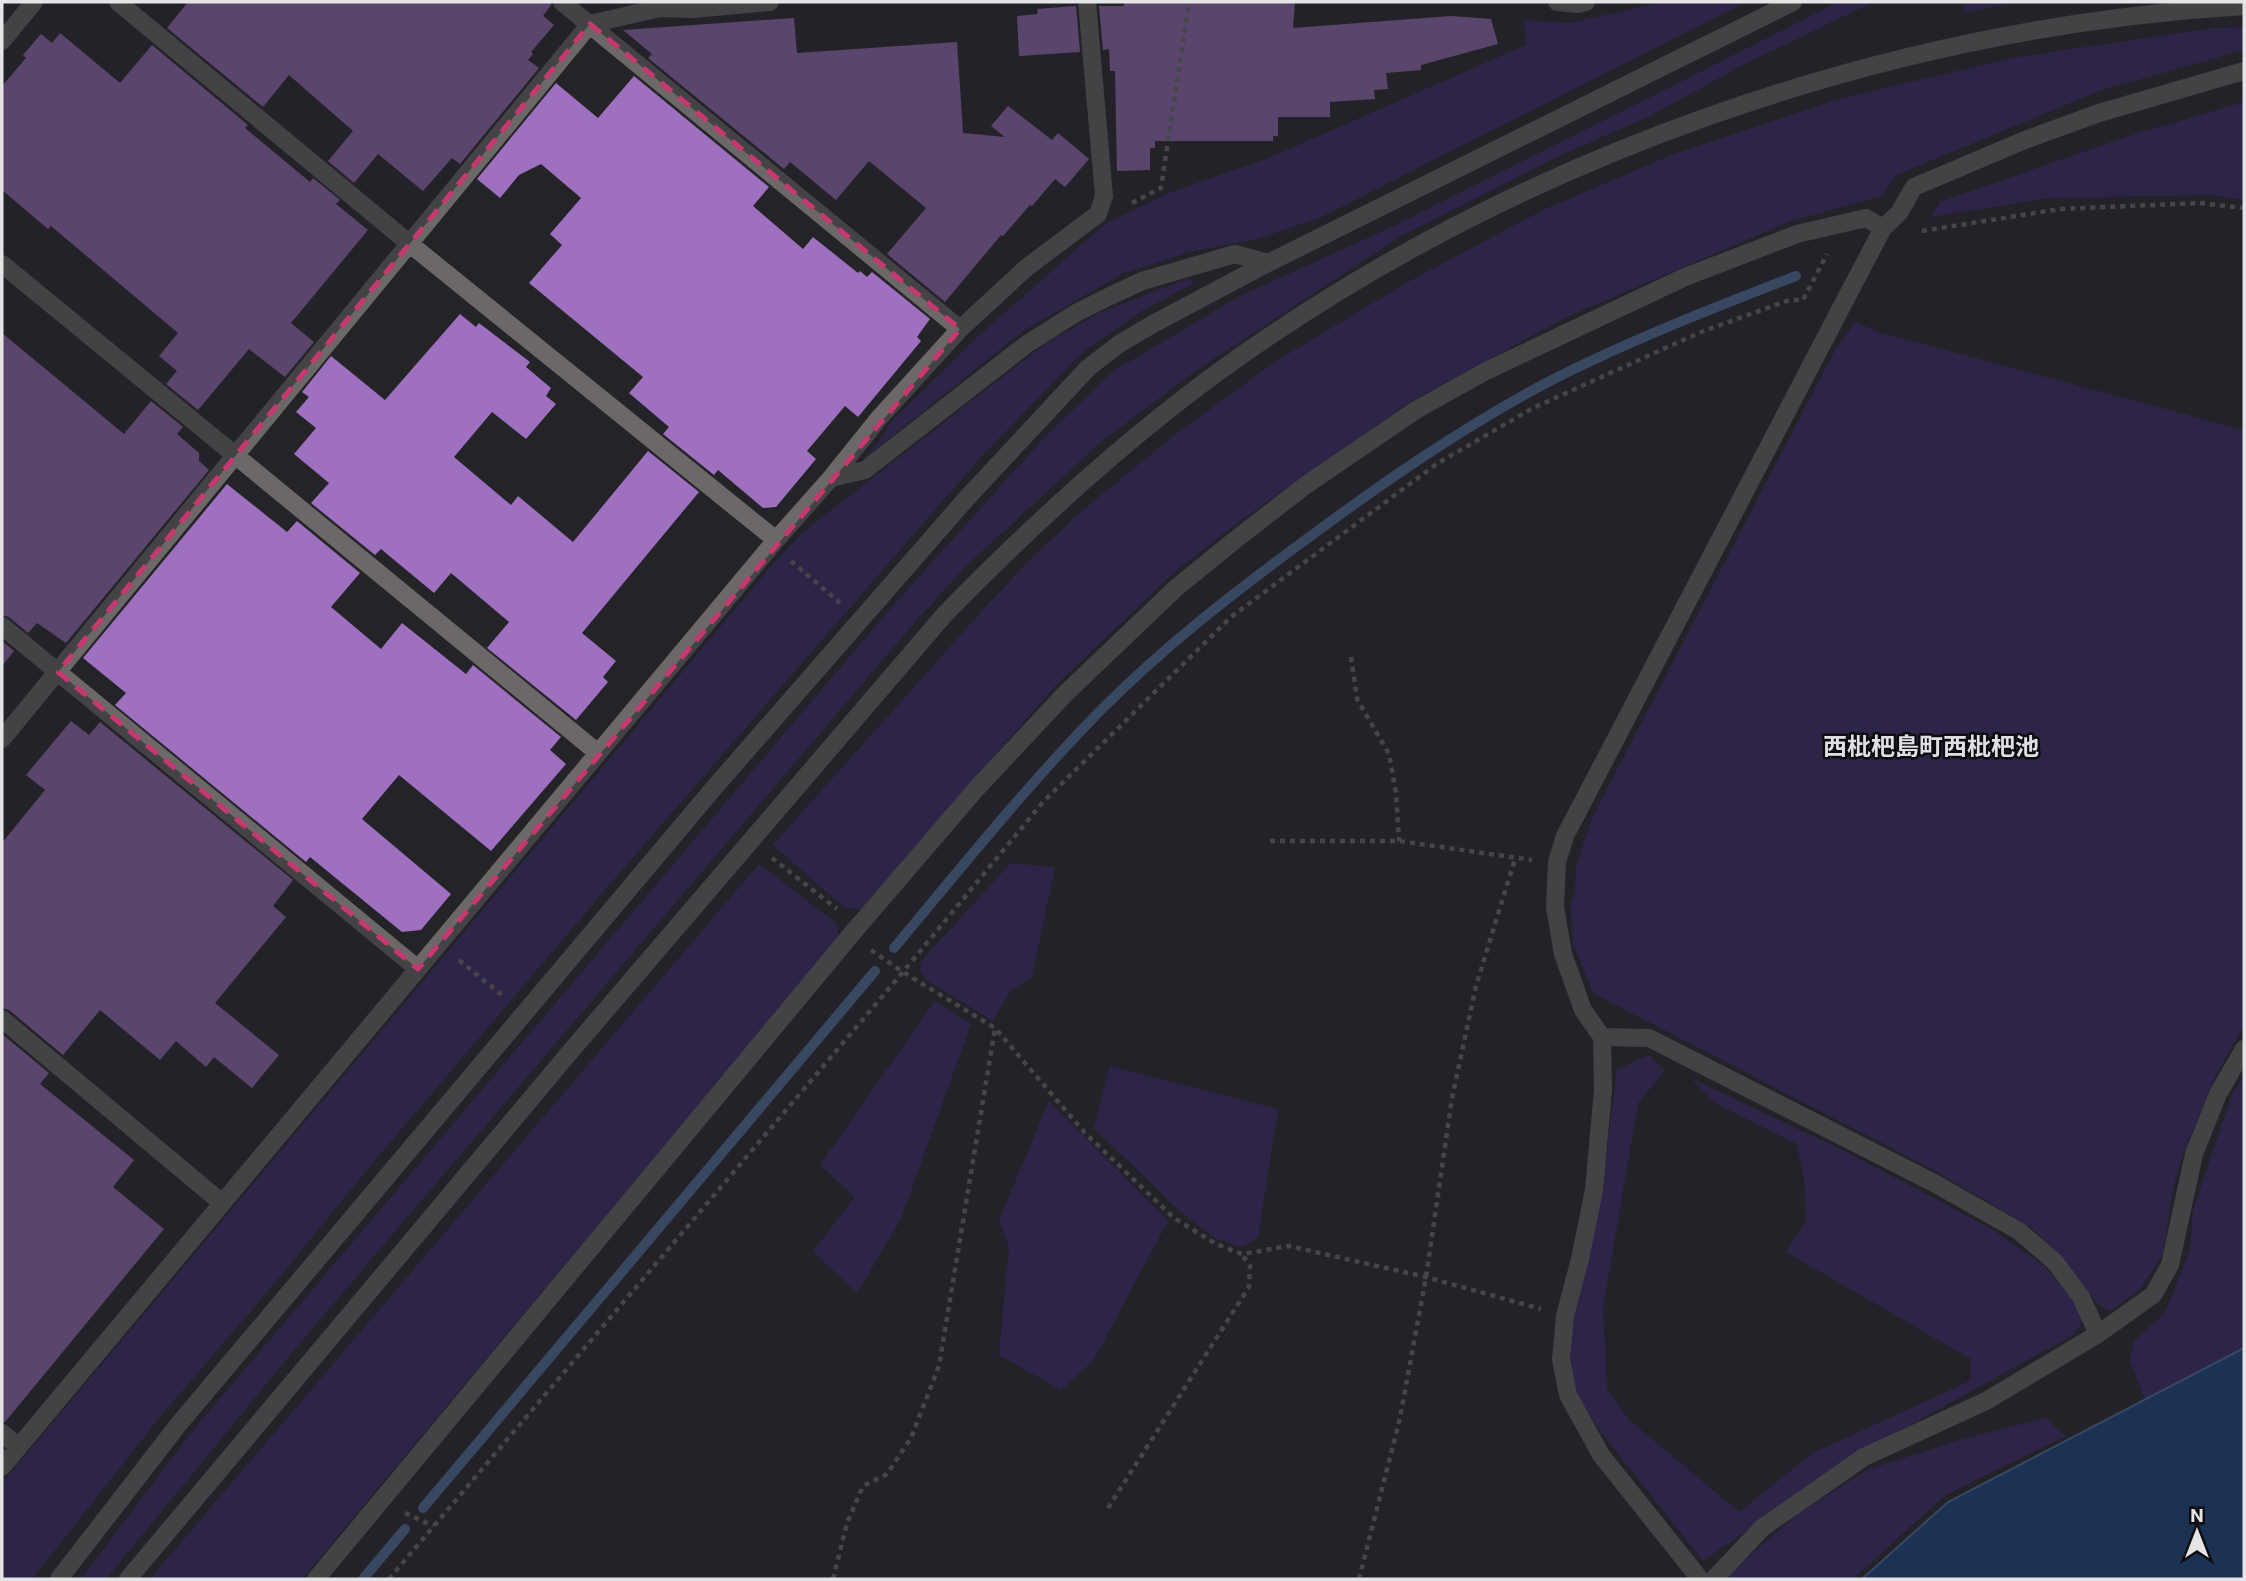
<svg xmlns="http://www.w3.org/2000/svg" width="2246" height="1581" font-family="Roboto,'Noto Sans JP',sans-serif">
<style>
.green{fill:#3a276e}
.water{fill:#154589;stroke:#5375a6;stroke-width:2}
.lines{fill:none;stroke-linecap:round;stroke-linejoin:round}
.stream{stroke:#5375a6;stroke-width:10}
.building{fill:#9e70bf}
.path{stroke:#6f6f73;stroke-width:4.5;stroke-dasharray:5 5;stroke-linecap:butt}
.minor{stroke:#6c6868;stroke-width:18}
.marked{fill:none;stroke:#c73770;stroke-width:5;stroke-dasharray:14 9;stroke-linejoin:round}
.labels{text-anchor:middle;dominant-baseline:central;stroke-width:5;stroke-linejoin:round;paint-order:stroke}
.quarter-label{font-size:24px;font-weight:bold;fill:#dfdfe6;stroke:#0d0d0f}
</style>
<rect width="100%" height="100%" fill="#232328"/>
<path class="green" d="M 1663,2 L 1746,2 L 1319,218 L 1257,239 L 1190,252 L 1122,274 L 1023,331 L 864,459 L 884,435 L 887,426 L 976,338 L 1105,224 L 1169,193 L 1271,157 L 1526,45 L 1524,20 L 1570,23 Z
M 1839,2 L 1873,2 L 1745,64 L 1648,117 L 1561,155 L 1401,236 L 1197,370 L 1102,441 L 967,565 L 915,622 L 300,1343 L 106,1579 L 81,1579 L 195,1428 L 891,608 L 1043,439 L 1112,372 L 1240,296 L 1394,226 Z
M 1963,2 L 2014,2 L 1965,13 Z
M 2244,27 L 2244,50 L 2099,91 L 1896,175 L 1882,196 L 1788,222 L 1569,316 L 1410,402 L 1240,521 L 1173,573 L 1057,684 L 861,909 L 845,908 L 773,845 L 982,611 L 1027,563 L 1076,516 L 1177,433 L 1275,362 L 1408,282 L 1545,209 L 1674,154 L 1835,100 L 2012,58 L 2213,28 Z
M 2244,102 L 2244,200 L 2210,195 L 2048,198 L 1930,217 L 1940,202 L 2129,136 Z
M 1190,278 L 1194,283 L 1140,312 L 1083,352 L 981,457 L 604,891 L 371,1165 L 278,1279 L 160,1417 L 32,1579 L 2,1579 L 2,1483 L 773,564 L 803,532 L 1045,344 L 1101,312 Z
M 1855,322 L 1878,332 L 2244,430 L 2244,1025 L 2216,1075 L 2182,1157 L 2172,1193 L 2163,1254 L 2140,1290 L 2110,1311 L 2099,1305 L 2061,1257 L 2032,1228 L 1934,1170 L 1593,993 L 1572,941 L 1571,898 L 1575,897 L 1576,867 L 1592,818 L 1834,352 Z
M 1011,863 L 1055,867 L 1032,978 L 1011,990 L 993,1021 L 926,980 L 920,970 L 922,960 Z
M 759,864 L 836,923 L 839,937 L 302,1579 L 150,1579 Z
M 935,1001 L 971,1024 L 900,1221 L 857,1293 L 813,1251 L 855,1197 L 820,1165 Z
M 1648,1055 L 1665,1071 L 1638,1103 L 1603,1308 L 1607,1389 L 1629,1420 L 1739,1512 L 1813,1453 L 1970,1381 L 1971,1359 L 1786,1252 L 1806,1221 L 1804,1179 L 1797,1144 L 1715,1103 L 1691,1078 L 1850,1154 L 1992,1229 L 2044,1266 L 2074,1301 L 2083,1321 L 2073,1335 L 1857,1454 L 1703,1561 L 1597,1427 L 1577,1397 L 1568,1356 L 1573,1315 L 1602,1188 L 1617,1070 Z
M 1110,1066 L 1278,1109 L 1258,1238 L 1241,1247 L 1217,1239 L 1181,1212 L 1094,1128 Z
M 2244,1077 L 2244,1348 L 2145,1399 L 2130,1361 L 2134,1341 L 2165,1313 L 2190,1249 L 2193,1210 L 2233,1092 Z
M 1049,1101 L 1168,1221 L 1093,1361 L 1061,1390 L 999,1355 L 1009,1247 L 999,1220 Z
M 2045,1418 L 2066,1436 L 1945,1495 L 1853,1579 L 1723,1579 L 1795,1516 L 1867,1470 L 1956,1441 Z"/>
<path class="water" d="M 2244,1348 L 2244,1579 L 1862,1579 L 1948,1502 Z"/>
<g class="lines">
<path class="stream" d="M 894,948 C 960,869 1025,788 1097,714 C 1161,649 1234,592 1308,538 C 1385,481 1463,427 1548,382 C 1628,341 1713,308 1796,276
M 423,1508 L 875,971
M 363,1579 L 405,1529"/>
</g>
<path class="building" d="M 188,2 L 551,2 L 551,5 L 543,16 L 554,25 L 531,52 L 533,54 L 528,60 L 539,68 L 460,164 L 452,158 L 423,191 L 378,154 L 354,183 L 328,161 L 353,131 L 289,75 L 263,107 L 167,28 Z
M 1124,2 L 1295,2 L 1293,28 L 1451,16 L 1491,19 L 1498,44 L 1421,65 L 1421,70 L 1386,73 L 1388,89 L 1374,90 L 1375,99 L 1330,102 L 1330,117 L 1278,117 L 1278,136 L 1273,136 L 1273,141 L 1155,141 L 1155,148 L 1150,148 L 1150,170 L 1117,171 L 1115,71 L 1110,71 L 1109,49 L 1103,50 L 1099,6 L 1124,6 Z
M 1076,6 L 1080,52 L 1019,56 L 1017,16 L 1038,14 L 1037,9 Z
M 794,18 L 797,53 L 957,42 L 963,133 L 1005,137 L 991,126 L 1008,106 L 1052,140 L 1058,133 L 1089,159 L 1065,187 L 1055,179 L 1032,206 L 1030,205 L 1003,236 L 1001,235 L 945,302 L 887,254 L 926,208 L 869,161 L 836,200 L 790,162 L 784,169 L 648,58 L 652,54 L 623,30 Z
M 60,33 L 120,83 L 152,45 L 248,125 L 245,128 L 310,182 L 313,178 L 340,200 L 336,204 L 368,230 L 291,323 L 314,342 L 285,377 L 249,349 L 198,410 L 166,384 L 177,371 L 159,356 L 178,333 L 51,226 L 48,229 L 2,190 L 2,86 L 26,58 L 23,55 L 41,34 L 52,43 Z
M 634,76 L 769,187 L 753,206 L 803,249 L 813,237 L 858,273 L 860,271 L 867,277 L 872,272 L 930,319 L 917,337 L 921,341 L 858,417 L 845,406 L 807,451 L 816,459 L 776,507 L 763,508 L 718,470 L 714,475 L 663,434 L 669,427 L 629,393 L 643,377 L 529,283 L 562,245 L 550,234 L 581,198 L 541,164 L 519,175 L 500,198 L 477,179 L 556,83 L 598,118 Z
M 460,314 L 476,327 L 479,323 L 530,362 L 526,367 L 551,388 L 546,396 L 556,404 L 526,439 L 492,412 L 454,457 L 511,505 L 518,496 L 573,542 L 648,451 L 699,492 L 582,633 L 616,661 L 603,677 L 608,682 L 576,720 L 487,648 L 509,622 L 451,573 L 434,593 L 381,549 L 375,555 L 311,503 L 329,483 L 294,454 L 316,428 L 296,412 L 309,397 L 302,392 L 331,356 L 385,400 Z
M 2,333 L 124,434 L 151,401 L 183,427 L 177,434 L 199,453 L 199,461 L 209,470 L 66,643 L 37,623 L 28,633 L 9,617 L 2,615 Z
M 227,484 L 287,532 L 297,521 L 360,573 L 331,607 L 381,649 L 402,623 L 466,674 L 473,665 L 561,737 L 550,750 L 566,764 L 491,851 L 399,775 L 362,819 L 451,894 L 421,930 L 402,932 L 310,857 L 306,862 L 115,705 L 126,693 L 83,658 Z
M 2,641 L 14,651 L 2,666 Z
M 71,721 L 89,735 L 100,722 L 293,880 L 273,906 L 286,917 L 215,1003 L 279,1055 L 252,1088 L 214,1057 L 206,1067 L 176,1041 L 160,1060 L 100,1010 L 63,1055 L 9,1010 L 2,1008 L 2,843 L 45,790 L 26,775 Z
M 2,1034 L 49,1073 L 40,1084 L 134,1160 L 113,1187 L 164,1229 L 5,1422 L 2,1422 Z"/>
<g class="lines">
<path class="path" d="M 1132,203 L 1161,188 L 1189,2
M 1922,231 L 2060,209 L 2200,203 L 2244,208
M 791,561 L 840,603
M 1351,657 L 1357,699 L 1389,754 L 1396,793 L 1399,841
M 1270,841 L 1399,841 L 1532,860
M 772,858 L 837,909
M 871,950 L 903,972 L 995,1028 L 1085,1133 L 1174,1218 L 1216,1244 L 1242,1254 L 1289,1246 L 1426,1277 L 1541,1309
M 459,960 L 503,996
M 1108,1508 L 1249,1287 L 1250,1265 L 1242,1255
M 405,1513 L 433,1526
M 389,1579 L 903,972 L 1043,802 L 1231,617 L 1438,463 L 1533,408 L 1701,332 L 1789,300 L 1803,300 L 1827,254
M 833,1579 L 847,1523 L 863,1486 L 887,1474 L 911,1438 L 939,1366 L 995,1028
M 1359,1579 L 1400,1418 L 1426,1277 L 1452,1098 L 1476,986 L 1515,859"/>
<path class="minor" d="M 118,2 L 410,244 L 776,540
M 562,2 L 960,329
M 1557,2 L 1578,4 L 1586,2
M 2,41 L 34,2
M 2,264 L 598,753
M 831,478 L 865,470 L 1027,344 L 1076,313 L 1110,296 L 1142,281 L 1235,254 L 1268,263
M 2,626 L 418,969
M 2,739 L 590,24 L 660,8 L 693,9 L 770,2
M 2,1019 L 222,1203
M 1602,1037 L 1649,1038 L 1934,1183 L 2019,1231 L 2055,1262 L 2081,1297 L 2098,1334 L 2153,1295 L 2170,1265 L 2194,1154 L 2218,1094 L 2244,1049
M 2,1433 L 19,1447
M 2,1467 L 776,540 L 831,478 L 880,417 L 960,329 L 1026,268 L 1098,214 L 1104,196 L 1087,2
M 59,1579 L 178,1425 L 713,789 L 966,499 L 1088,368 L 1119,344 L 1153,324 L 1268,263 L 1793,2
M 128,1579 L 570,1052 L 945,614 C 1031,526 1122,442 1221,370 C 1514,158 1884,28 2244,6
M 316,1579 L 855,930 L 977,788 L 1065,694 L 1176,588 L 1235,540 L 1306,485 L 1416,410 L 1486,371 L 1685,277 L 1797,234 L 1866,218 L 1883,228
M 1700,1579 L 1601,1455 L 1568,1395 L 1561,1359 L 1565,1316 L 1580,1259 L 1594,1190 L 1603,1090 L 1602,1037 L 1583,1010 L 1563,954 L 1555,907 L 1557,862 L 1565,836 L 1853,285 L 1883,228 L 1899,213 L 1914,187 L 2025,140 L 2099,113 L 2244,71
M 1714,1579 L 1762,1528 L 1864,1457 L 1986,1401 L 2098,1334"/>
</g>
<path d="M0 0H2246V1581H0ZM 590,24 L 960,329 L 418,969 L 58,672 Z" fill="#232328" fill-opacity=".55" fill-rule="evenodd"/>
<path class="marked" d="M 590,24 L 960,329 L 418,969 L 58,672 Z"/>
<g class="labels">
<g class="quarter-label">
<text x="1931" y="747">西枇杷島町西枇杷池</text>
</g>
</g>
<rect width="2246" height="1581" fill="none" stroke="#e5e5e8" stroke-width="7"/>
<g transform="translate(2197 1532)" stroke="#0d0d0f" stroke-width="5" paint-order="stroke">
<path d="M0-5L12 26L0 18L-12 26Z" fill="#e5e5e8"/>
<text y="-10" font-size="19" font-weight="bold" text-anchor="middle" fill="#e5e5e8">N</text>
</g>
</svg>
